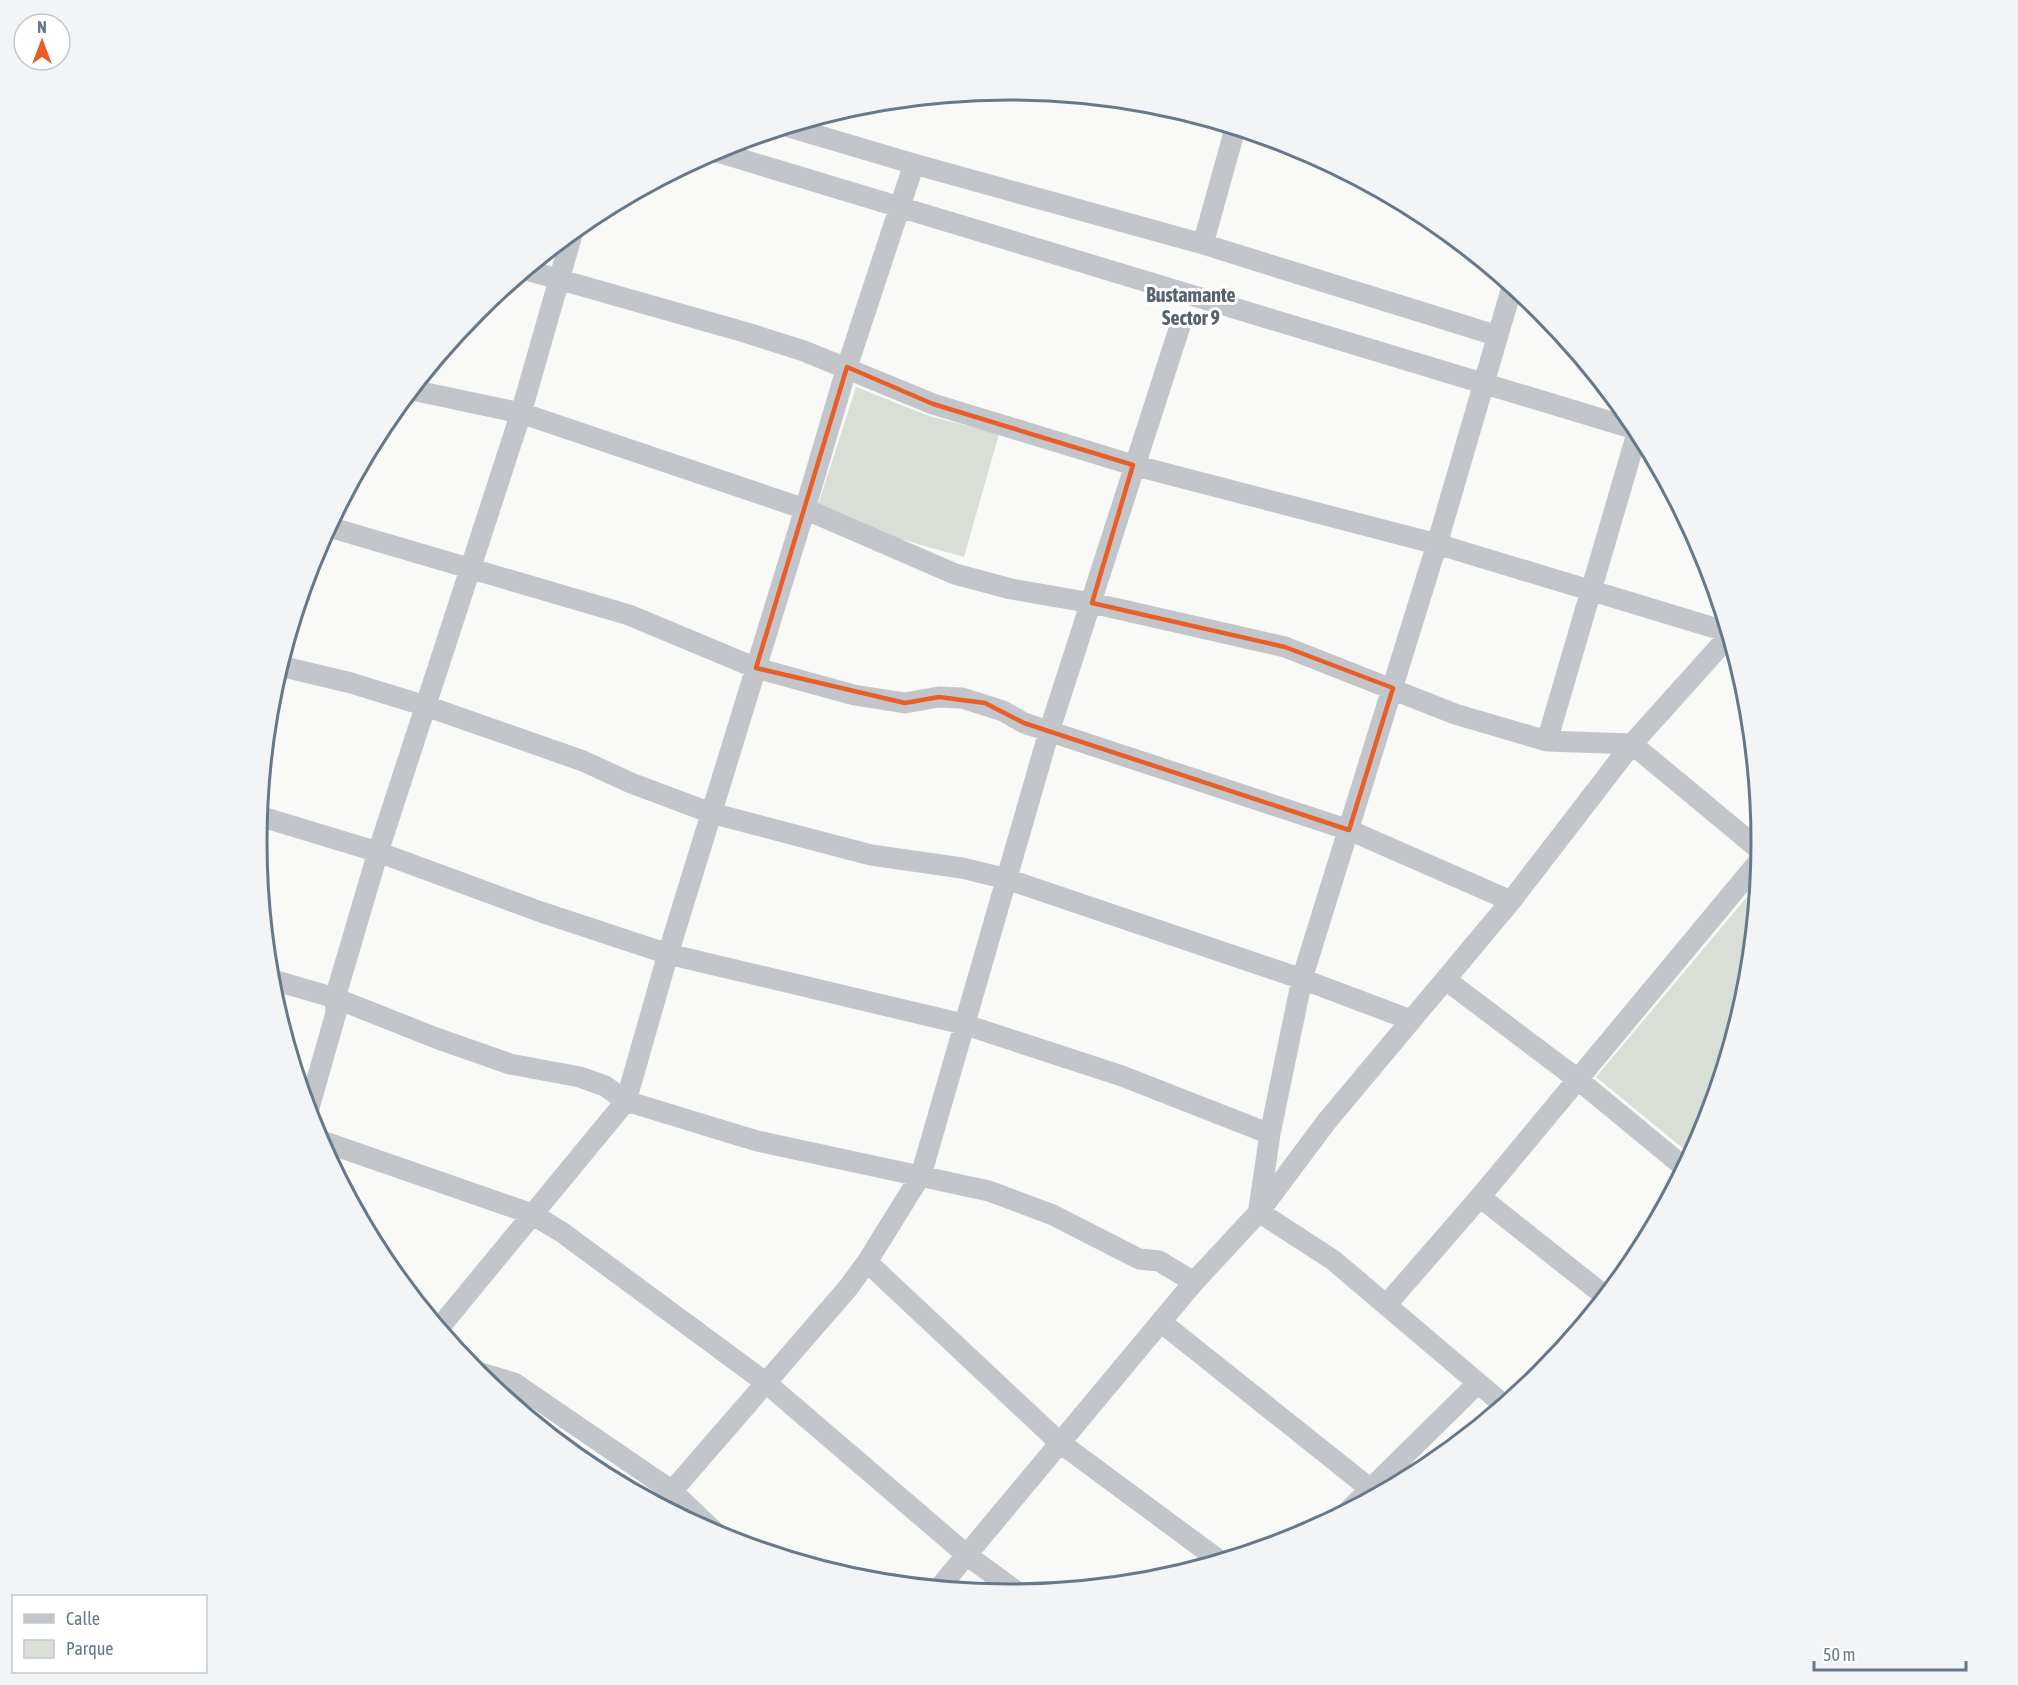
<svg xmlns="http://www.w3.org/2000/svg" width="2018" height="1685" font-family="'Asap Condensed',sans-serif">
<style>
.green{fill:#d9ded6}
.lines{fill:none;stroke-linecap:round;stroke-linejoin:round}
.minor{stroke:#c2c6cb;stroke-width:21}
.marked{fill:none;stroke:#e95e27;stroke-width:4.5;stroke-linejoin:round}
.labels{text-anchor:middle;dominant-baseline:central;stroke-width:6;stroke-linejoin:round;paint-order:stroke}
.neighbourhood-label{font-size:20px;font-weight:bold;fill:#56626e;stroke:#fff}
.rim{fill:none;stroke:#677889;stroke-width:3}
</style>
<rect width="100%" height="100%" fill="#f9f9f7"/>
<path class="green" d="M 856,387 L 929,416 L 999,434 L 964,557 L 897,538 L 817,508 Z
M 1757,885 L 1747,990 L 1704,1131 L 1691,1155 L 1596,1077 Z"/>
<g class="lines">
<path class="minor" d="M 789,127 L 914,164 L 1203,244 L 1498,336
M 714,151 L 1638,430
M 1203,244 L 1235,129
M 526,270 L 744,332 L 804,351 L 933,404 L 1133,465 L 1437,544 L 1728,632
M 412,390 L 521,413 L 805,509 L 955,574 L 1011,589 L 1092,603 L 1285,647 L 1455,714 L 1547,741 L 1632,744 L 1761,851
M 329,527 L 629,615 L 756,668 L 854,695 L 905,703 L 939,697 L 962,698 L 1003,711 L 1024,723 L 1349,830 L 1511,901
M 280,666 L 351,683 L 426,706 L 583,761 L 631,783 L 711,813 L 871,855 L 962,868 L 1007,879 L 1302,979 L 1411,1020
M 1547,741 L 1638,430
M 259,816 L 378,852 L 541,912 L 668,954 L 963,1024 L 1122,1076 L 1270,1134
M 270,979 L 335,998 L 436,1038 L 510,1064 L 580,1077 L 605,1086 L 626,1101 L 757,1141 L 989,1191 L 1053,1215 L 1139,1259 L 1159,1261 L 1194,1282
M 1446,980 L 1576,1078 L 1684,1167
M 308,1111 L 336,1013 L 335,998 L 378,852 L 521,413 L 573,231
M 319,1140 L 532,1214 L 563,1233 L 765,1382 L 968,1556 L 1020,1594
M 1480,1197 L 1605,1296
M 1259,1208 L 1270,1134 L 1302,979 L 1437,544 L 1512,287
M 1259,1212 L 1333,1260 L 1504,1405
M 867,1262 L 1059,1442 L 1220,1561
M 1387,1304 L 1480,1197 L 1760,860
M 1161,1322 L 1378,1495
M 439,1328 L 626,1101 L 668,954 L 805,509 L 847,367 L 914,164
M 474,1371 L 514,1383 L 672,1491 L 721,1538
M 660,1505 L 848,1288 L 867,1262 L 921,1175 L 1049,732 L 1180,326
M 1350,1509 L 1478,1383
M 939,1588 L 1194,1282 L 1259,1212 L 1327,1121 L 1511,901 L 1632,744 L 1729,636"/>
</g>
<path class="marked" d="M 847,367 L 933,404 L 1133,465 L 1092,603 L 1285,647 L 1393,688 L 1349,830 L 1024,723 L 985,703 L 939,697 L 905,703 L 756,668 Z"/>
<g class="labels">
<g class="neighbourhood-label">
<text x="1191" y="294">Bustamante<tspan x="1191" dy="23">Sector 9</tspan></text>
</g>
</g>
<path d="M0 0H2018V1685H0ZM267 842a742 742 0 1 1 1484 0a742 742 0 1 1-1484 0Z" fill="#f3f4f6" fill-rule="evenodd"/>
<path class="rim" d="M267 842a742 742 0 1 1 1484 0a742 742 0 1 1-1484 0Z"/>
<rect x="12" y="1595" width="195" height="78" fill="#ffffff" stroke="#c2c9d0" stroke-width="1.5"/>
<rect x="24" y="1614" width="30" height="9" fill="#c2c6cb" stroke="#c2c9d0" stroke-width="1.5"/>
<text x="66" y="1625" font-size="18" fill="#677889">Calle</text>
<rect x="24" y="1640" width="30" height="18" fill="#d9ded6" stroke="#c2c9d0" stroke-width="1.5"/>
<text x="66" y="1655" font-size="18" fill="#677889">Parque</text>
<g transform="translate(42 42)"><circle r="28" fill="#ffffff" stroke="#c2c9d0" stroke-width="1.5"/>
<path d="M0-4.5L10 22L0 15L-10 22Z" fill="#e95e27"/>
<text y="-9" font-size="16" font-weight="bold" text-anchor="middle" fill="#677889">N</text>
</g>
<path d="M1814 1661v9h152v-9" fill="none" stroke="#677889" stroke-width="3"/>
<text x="1823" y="1661" font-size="18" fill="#677889" stroke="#ffffff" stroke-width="4.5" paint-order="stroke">50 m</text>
</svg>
